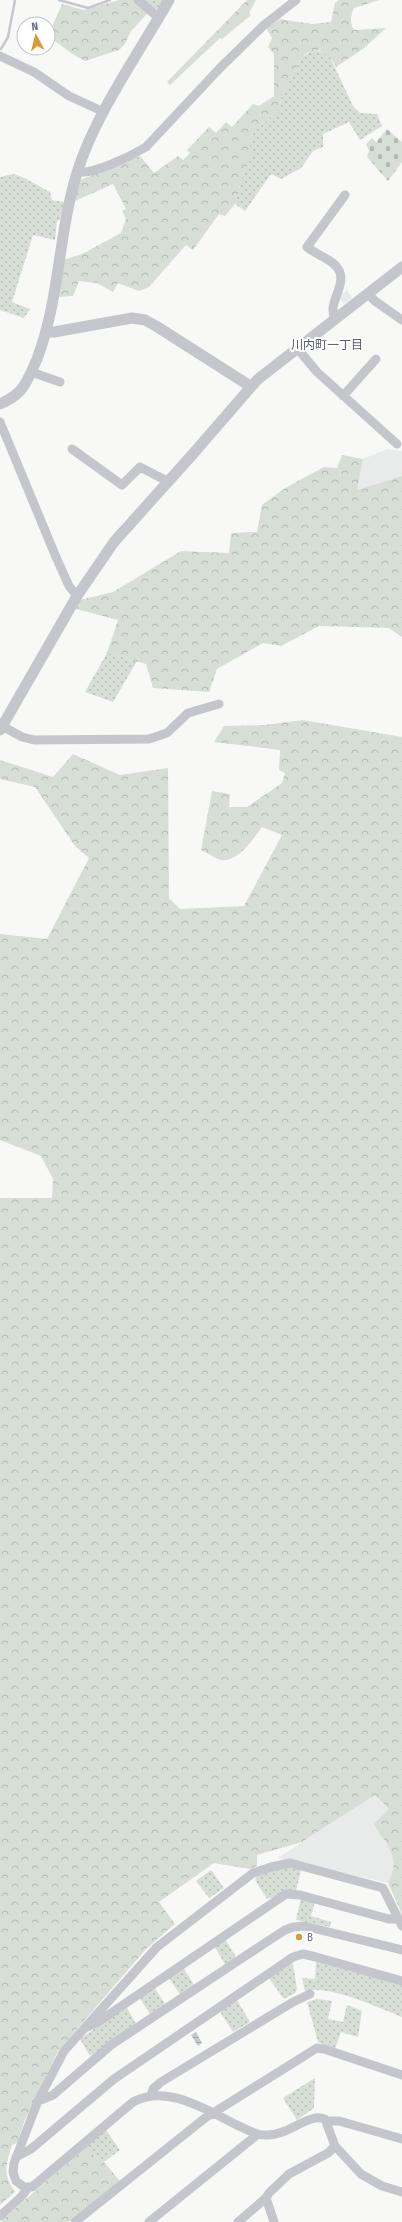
<svg xmlns="http://www.w3.org/2000/svg" width="402" height="2222" font-family="'Fira Sans Condensed','Noto Sans JP',sans-serif">
<style>
.built{fill:#e9eaea}
.grass{fill:url(#grass-dots)}
.forest{fill:url(#forest-crowns)}
.cemetery{fill:url(#cemetery-stones)}
.water{fill:url(#water-rules)}
.lines{fill:none;stroke-linecap:round;stroke-linejoin:round}
.stream{stroke:#c5c8d0;stroke-width:2.5}
.minor{stroke:#c5c6cc;stroke-width:9}
.tertiary{stroke:#c5c6cc;stroke-width:11}
.poi-dot{fill:#d89b38;stroke:#fff;stroke-width:1.5}
.labels{text-anchor:middle;dominant-baseline:central;stroke-width:4;stroke-linejoin:round;paint-order:stroke}
.poi-label{font-size:11px;fill:#6a6f86;stroke:#fff;text-anchor:start}
.neighbourhood-label{font-size:12px;fill:#585b6c;stroke:#fff}
</style>
<defs>
<pattern id="grass-dots" width="8" height="8" patternUnits="userSpaceOnUse"><rect width="8" height="8" fill="#d7ded6"/><path d="M2 2h.1M6 6h.1" fill="none" stroke="#b2b8b3" stroke-width="1.8" stroke-linecap="round"/></pattern>
<pattern id="forest-crowns" width="20" height="18" patternUnits="userSpaceOnUse"><rect width="20" height="18" fill="#d7ded6"/><path d="M2 6a3 3 0 1 1 6 0M12 15a3 3 0 1 1 6 0" fill="none" stroke="#b2b8b3"/></pattern>
<pattern id="cemetery-stones" width="16" height="16" patternUnits="userSpaceOnUse"><rect width="16" height="16" fill="#d7ded6"/><path d="M2 7V4a2 2 0 0 1 4 0v3zM10 15v-3a2 2 0 0 1 4 0v3z" fill="#b2b8b3"/></pattern>
<pattern id="water-rules" width="6" height="5" patternUnits="userSpaceOnUse"><rect width="6" height="5" fill="#c5c8d0"/><path d="M0 2.5h6" fill="none" stroke="#a4a7ae"/></pattern>
</defs>
<rect width="100%" height="100%" fill="#f8f9f7"/>
<path class="built" d="M 347,290 L 352,298 L 344,304 L 339,298 L 340,295 Z
M 387,449 L 402,451 L 402,476 L 357,490 L 363,459 Z
M 375,1795 L 389,1809 L 383,1840 L 392,1850 L 395,1863 L 394,1872 L 388,1883 L 278,1858 Z"/>
<path class="grass" d="M 143,0 L 164,0 L 159,9 L 154,10 Z
M 313,50 L 324,52 L 330,57 L 353,106 L 360,113 L 377,114 L 382,126 L 360,140 L 349,122 L 323,134 L 323,147 L 313,151 L 301,168 L 281,179 L 271,174 L 245,211 L 235,204 L 243,174 L 249,163 L 249,141 L 254,132 L 278,111 L 282,95 L 302,57 Z
M 13,174 C 26,177 38,186 50,192 L 52,200 L 64,202 L 60,220 L 57,221 L 55,240 L 33,235 L 12,302 L 30,309 L 24,318 L 0,310 L 0,177 Z
M 107,653 L 137,661 L 113,702 L 85,692 Z
M 286,1866 L 301,1870 L 296,1891 L 267,1899 L 255,1880 L 257,1875 Z
M 211,1870 L 224,1888 L 209,1898 L 196,1881 Z
M 301,1898 L 315,1902 L 311,1916 L 331,1922 L 330,1927 L 296,1920 Z
M 225,1939 L 236,1957 L 225,1964 L 214,1946 Z
M 316,1960 L 402,1984 L 402,2017 C 376,2007 332,1985 305,1991 L 302,1978 L 315,1979 Z
M 290,1963 L 293,1964 L 297,1989 L 295,1993 L 284,1999 L 268,1977 Z
M 183,1967 L 194,1985 L 180,1994 L 168,1977 Z
M 154,1987 L 165,2004 L 150,2014 L 139,1997 Z
M 236,1998 L 250,2022 L 233,2032 L 219,2010 Z
M 317,1999 L 332,2001 L 328,2019 L 343,2022 L 347,2005 L 362,2011 L 358,2037 L 341,2032 L 335,2049 L 318,2042 L 307,2002 Z
M 126,2006 L 136,2024 L 90,2056 L 80,2039 Z
M 315,2078 L 314,2108 L 297,2120 L 283,2098 Z
M 106,2130 L 120,2150 L 104,2162 L 84,2148 Z"/>
<path class="forest" d="M 119,0 L 134,0 L 147,14 L 131,31 L 125,44 L 119,50 L 85,61 L 74,55 L 48,36 L 62,4 L 84,10 Z
M 247,0 L 256,0 L 249,13 L 251,15 L 222,39 L 220,38 L 170,85 L 167,82 Z
M 339,0 L 379,0 L 354,8 C 350,16 350,24 354,30 L 386,28 L 363,49 L 336,67 L 330,57 L 319,50 L 308,52 L 302,57 L 282,95 L 278,111 L 254,132 L 249,141 L 252,155 L 249,163 L 243,174 L 235,204 L 225,216 L 219,214 L 193,250 L 186,245 L 149,287 L 139,291 L 118,283 L 113,292 L 97,283 L 79,281 L 73,296 L 59,297 L 64,260 L 84,253 L 121,233 L 126,219 L 122,211 L 126,209 L 113,184 L 75,201 L 80,180 L 140,156 L 154,173 L 178,156 L 183,160 L 190,153 L 187,150 L 209,127 L 216,133 L 226,122 L 232,127 L 253,104 L 259,106 L 274,96 L 274,54 L 268,47 L 272,38 L 266,28 L 280,19 L 312,24 L 331,22 L 335,3 Z
M 342,455 L 363,459 L 357,490 L 402,476 L 402,637 L 389,628 L 319,626 L 281,646 L 263,643 L 217,669 L 209,692 L 153,688 L 146,664 L 107,653 L 118,620 L 76,609 L 80,600 L 113,592 L 181,551 L 229,553 L 231,533 L 257,532 L 262,505 L 285,488 L 324,467 L 337,468 Z
M 303,720 L 402,737 L 402,1914 L 388,1883 C 402,1856 387,1847 374,1824 L 389,1809 L 375,1795 L 302,1842 L 257,1855 L 257,1866 L 250,1869 L 214,1863 L 159,1902 L 175,1924 L 146,1949 L 58,2051 L 24,2122 L 17,2143 L 12,2145 C 6,2166 2,2173 15,2192 L 0,2205 L 0,1198 L 52,1198 L 53,1179 L 41,1156 L 0,1140 L 0,934 L 47,939 L 89,858 L 75,846 L 35,787 L 0,779 L 0,760 L 53,777 L 73,754 L 120,775 L 168,768 L 169,898 L 180,909 L 244,906 L 282,835 L 262,827 C 254,838 238,863 221,860 C 215,858 207,853 201,850 L 212,791 L 230,794 L 229,807 L 247,807 L 282,783 L 285,773 L 279,770 L 280,750 L 214,742 L 224,726 L 264,725 Z
M 84,2148 L 104,2162 L 120,2181 L 69,2222 L 0,2222 Z"/>
<path class="cemetery" d="M 387,129 L 402,142 L 402,162 L 388,181 L 367,157 L 369,151 L 366,144 L 372,138 L 376,142 Z"/>
<path class="water" d="M 196,2032 L 202,2043 L 198,2046 L 191,2035 Z"/>
<g class="lines">
<path class="stream" d="M 59,0 L 88,8 L 110,0
M 1,49 L 8,37 L 15,0"/>
<path class="minor" d="M 138,0 L 159,18
M 0,56 L 34,72 L 69,96 L 104,112
M 77,172 C 93,175 131,156 146,147 L 220,68 L 264,25 L 296,0
M 368,294 L 375,301 L 402,320
M 335,319 C 326,301 351,283 336,266 C 329,258 315,254 307,247 L 345,195
M 297,348 L 317,372 L 397,444
M 31,372 L 60,382
M 343,396 L 376,359
M 0,422 L 56,557 L 69,586 L 77,596
M 72,449 L 122,485 L 140,467 L 169,482
M 2,726 L 22,737 L 34,740 L 149,739 L 167,733 L 188,713 L 219,704
M 85,2028 L 98,2022 L 286,1894 L 300,1895 L 389,1919 L 399,1919
M 151,2095 L 153,2089 L 161,2082 L 293,2002 L 310,1994
M 38,2101 L 53,2095 L 111,2045 L 265,1943 L 285,1930 L 293,1927 L 304,1926 L 402,1950
M 326,2121 L 339,2121 L 402,2139
M 335,2146 L 361,2174 L 382,2186 L 402,2192
M 16,2157 L 31,2149 L 114,2079 L 293,1957 L 303,1954 L 316,1957 L 402,1981
M 0,2216 L 21,2197 L 28,2188
M 75,2222 L 205,2118 L 317,2048 L 324,2049 L 402,2075
M 149,2222 L 258,2134
M 238,2222 L 266,2198
M 274,2222 L 266,2198 L 269,2193 L 289,2174 L 328,2153 L 335,2146 L 325,2119 C 309,2112 287,2137 265,2135 C 256,2135 247,2130 239,2126 C 208,2111 167,2083 133,2102 L 32,2187 L 24,2187 L 16,2181 L 13,2172 L 14,2163 L 38,2101 L 64,2051 L 157,1947 L 253,1873 L 271,1867 L 290,1863 L 383,1888 L 402,1926"/>
<path class="tertiary" d="M 47,332 L 54,332 L 132,318 L 145,320 L 156,326 L 250,386
M 0,404 C 7,401 15,396 20,391 C 28,382 32,370 37,359 C 60,299 58,234 77,173 C 94,116 139,53 169,0
M 0,730 L 77,596 L 114,542 L 192,455 L 257,380 L 402,267"/>
</g>
<circle class="poi-dot" cx="299" cy="1937" r="4"/>
<g class="labels">
<g class="poi-label">
<text x="307" y="1937">B</text>
</g>
<g class="neighbourhood-label">
<text x="327" y="345">川内町一丁目</text>
</g>
</g>
<g transform="translate(36 36) rotate(353)"><circle r="19" fill="#ffffff" stroke="#c3c5cf"/>
<path d="M0-3L7 15L0 10L-7 15Z" fill="#d89b38"/>
<text y="-6" font-size="11" font-weight="bold" text-anchor="middle" fill="#6a6f86">N</text>
</g>
</svg>
